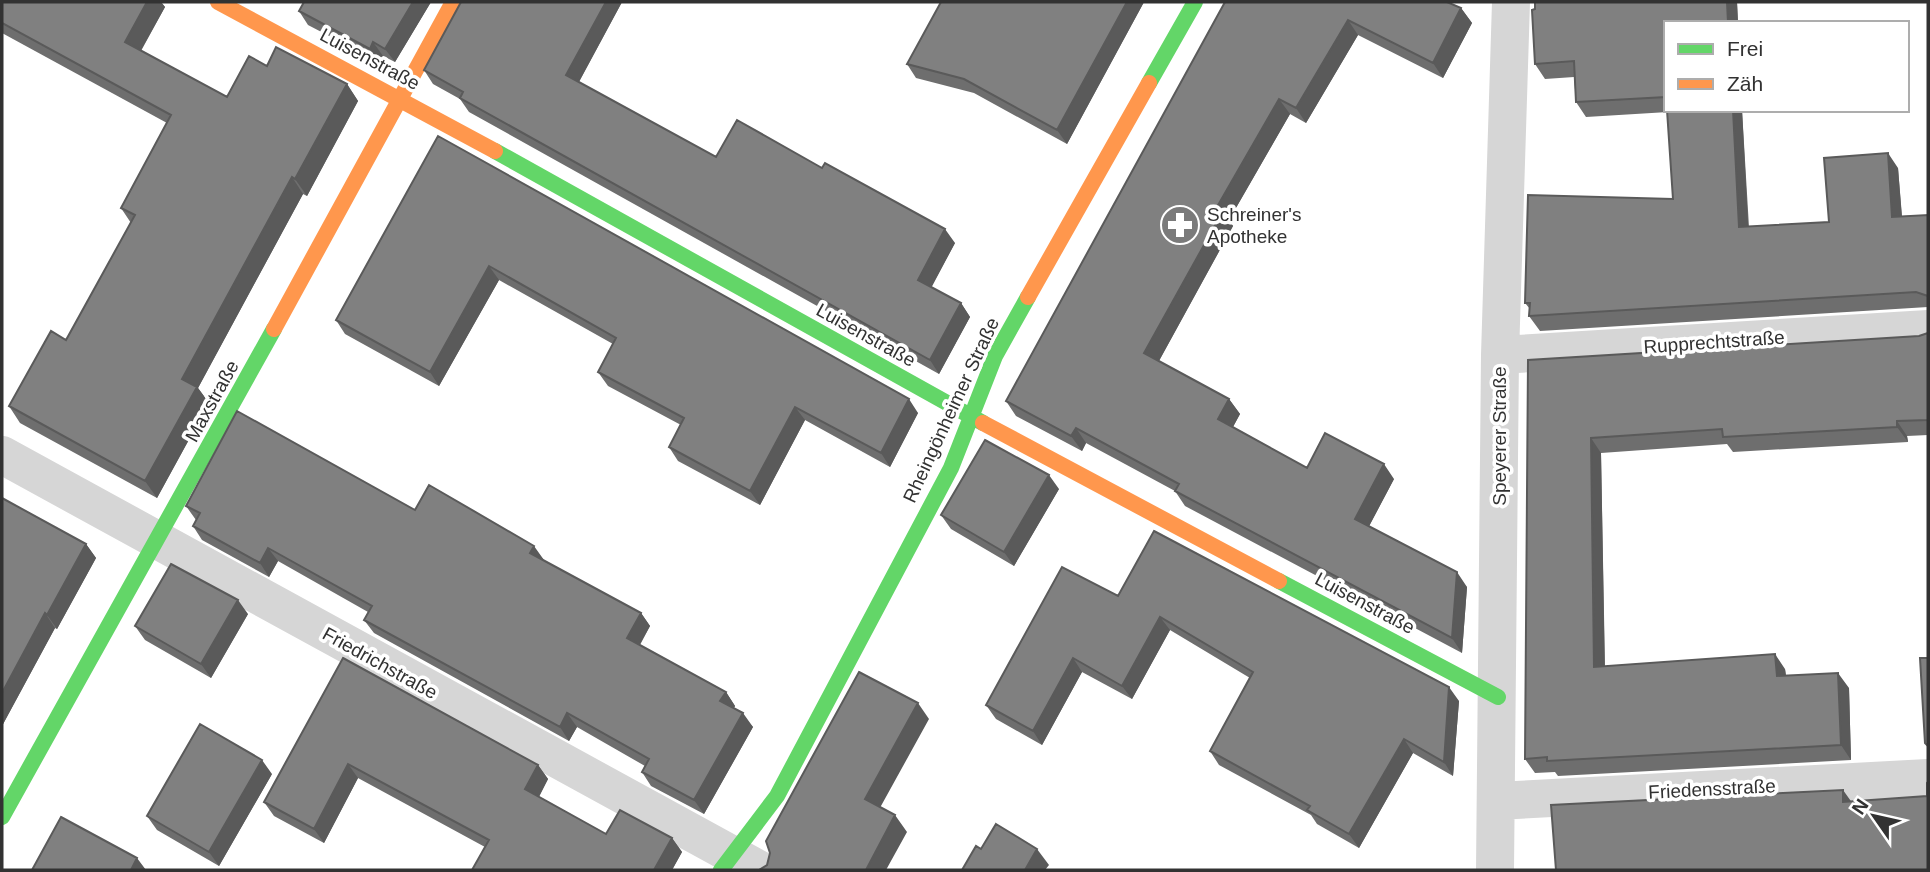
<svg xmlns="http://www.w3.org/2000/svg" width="1930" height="872" font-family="Helvetica,sans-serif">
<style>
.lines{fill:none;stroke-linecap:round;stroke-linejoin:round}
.street{stroke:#d6d6d6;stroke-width:38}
.fast{stroke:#63d668;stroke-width:16}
.slow{stroke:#ff974d;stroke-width:16}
.wall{fill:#6e6e6e}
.shaded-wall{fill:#5a5a5a}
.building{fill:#808080;stroke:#5a5a5a;stroke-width:2}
.labels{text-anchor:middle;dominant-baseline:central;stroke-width:7;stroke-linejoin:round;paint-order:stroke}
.street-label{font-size:19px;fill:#323232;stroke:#fff}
.poi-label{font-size:19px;fill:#323232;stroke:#fff;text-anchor:start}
</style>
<rect width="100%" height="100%" fill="#fff"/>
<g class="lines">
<path class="street" d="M 1500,355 L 1928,329
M 2,455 L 760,870
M 1496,801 L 1928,778
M 1495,870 L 1500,355 L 1511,2"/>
<path class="fast" d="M 1149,83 L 1195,2
M 495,151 L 983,423
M 1279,581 L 1498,697
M 2,817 L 274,329
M 721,870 L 777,796 L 951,468 L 995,356 L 1028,297"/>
<path class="slow" d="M 218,2 L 495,151
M 1028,297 L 1149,83
M 274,329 L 453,2
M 983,423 L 1279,581"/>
</g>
<path class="wall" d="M 2,2 L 161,2 L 165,7 L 141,51 L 227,97 L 267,66 L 347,84 L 358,101 L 307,196 L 303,194 L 198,388 L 209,403 L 157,498 L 20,423 L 9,406 L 66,340 L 131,223 L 121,208 L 167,123 L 2,33 Z
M 431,2 L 395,62 L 383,56 L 379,62 L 308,25 L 299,11 Z
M 461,2 L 622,2 L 579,82 L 716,157 L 955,243 L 931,287 L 961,303 L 970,317 L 939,374 L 469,112 L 460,99 L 433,84 L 424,70 Z
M 1144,2 L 1067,144 L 974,93 L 916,78 L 907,64 Z
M 1225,2 L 1461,8 L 1472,23 L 1443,78 L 1358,35 L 1306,123 L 1290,114 L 1229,220 L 1233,226 L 1159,361 L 1229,399 L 1240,414 L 1233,427 L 1307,468 L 1394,479 L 1369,526 L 1467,587 L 1462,653 L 1185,506 L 1175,491 L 1086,443 L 1082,451 L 1016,416 L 1006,401 Z
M 1535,2 L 1737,2 L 1738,23 L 1666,23 L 1666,110 L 1742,110 L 1749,227 L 1829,222 L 1898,168 L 1902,216 L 1928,215 L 1928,307 L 1540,331 L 1529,316 L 1530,309 L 1525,303 L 1673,199 L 1668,112 L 1586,117 L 1576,102 L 1574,77 L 1545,79 L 1535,64 Z
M 438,136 L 918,413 L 890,467 L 805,420 L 760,505 L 678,461 L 669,447 L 681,425 L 608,386 L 598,372 L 613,344 L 499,280 L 439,386 L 345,334 L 336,320 Z
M 1928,333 L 1928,435 L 1907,436 L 1908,442 L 1733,452 L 1727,444 L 1601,453 L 1605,667 L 1785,669 L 1786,676 L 1849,688 L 1851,760 L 1558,776 L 1555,772 L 1535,773 L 1525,759 L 1528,360 L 1919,336 Z
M 1059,489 L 1014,566 L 951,529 L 941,515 Z
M 2,498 L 86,544 L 96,558 L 57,629 L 55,628 L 2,726 Z
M 186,506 L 415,510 L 543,560 L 641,613 L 650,626 L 640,645 L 726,692 L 735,706 L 734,708 L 753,727 L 704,814 L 651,786 L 642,772 L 645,766 L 577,727 L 569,741 L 374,633 L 364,620 L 368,612 L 278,561 L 269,577 L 202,540 L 193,526 L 196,520 Z
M 1118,596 L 1459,701 L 1453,776 L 1413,753 L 1359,848 L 1317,824 L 1311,815 L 1219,765 L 1210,751 L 1250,678 L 1170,630 L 1132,699 L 1082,672 L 1042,745 L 996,719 L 986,705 Z
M 248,614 L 211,678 L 145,640 L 135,626 Z
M 343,658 L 538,765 L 548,779 L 539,797 L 606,834 L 672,838 L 682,852 L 672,870 L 472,870 L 485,847 L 358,778 L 324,843 L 274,816 L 264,802 Z
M 272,774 L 219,866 L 157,830 L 147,816 Z"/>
<path class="shaded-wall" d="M 147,2 L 161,2 L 165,7 L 136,59 L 125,42 Z
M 413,2 L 431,2 L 395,62 L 385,49 Z
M 606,2 L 622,2 L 575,89 L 566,75 Z
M 1127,2 L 1144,2 L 1067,144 L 1057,130 Z
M 1727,2 L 1737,2 L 1738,23 L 1728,23 Z
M 1461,8 L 1472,23 L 1443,78 L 1433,63 Z
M 1348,20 L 1358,35 L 1306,123 L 1296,108 Z
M 373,42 L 383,56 L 379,62 L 370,49 Z
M 347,84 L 358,101 L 307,196 L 295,179 Z
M 1279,99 L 1290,114 L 1229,220 L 1233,226 L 1155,368 L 1144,353 L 1217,207 Z
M 1733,110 L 1742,110 L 1749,242 L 1739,227 Z
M 1888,153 L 1898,168 L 1903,232 L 1892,217 Z
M 292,177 L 303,194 L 198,388 L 209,403 L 157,498 L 145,481 L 182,379 Z
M 945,229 L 955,243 L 928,294 L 918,280 Z
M 489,266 L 499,280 L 439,386 L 430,372 Z
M 961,303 L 970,317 L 939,374 L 930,360 Z
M 909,399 L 918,413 L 890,467 L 881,453 Z
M 1229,399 L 1240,414 L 1229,434 L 1218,419 Z
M 795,407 L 805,420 L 760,505 L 750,491 Z
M 1897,421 L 1907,436 L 1908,442 L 1897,427 Z
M 1076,428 L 1086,443 L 1082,451 L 1071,436 Z
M 1591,438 L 1601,453 L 1605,682 L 1594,667 Z
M 1384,464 L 1394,479 L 1365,534 L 1355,519 Z
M 1049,475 L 1059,489 L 1014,566 L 1004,552 Z
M 86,544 L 96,558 L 57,629 L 47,615 Z
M 534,546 L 544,560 L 530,553 Z
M 268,548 L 278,561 L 269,577 L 260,563 Z
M 1457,572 L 1467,587 L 1462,653 L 1452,638 Z
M 238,600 L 248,614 L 211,678 L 201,664 Z
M 45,613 L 55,628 L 2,726 L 2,693 Z
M 641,613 L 650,626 L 636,651 L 627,638 Z
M 1160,617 L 1170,630 L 1132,699 L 1122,686 Z
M 1775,654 L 1785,669 L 1788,691 L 1777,676 Z
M 1073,658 L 1082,672 L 1042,745 L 1033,731 Z
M 1838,673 L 1849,688 L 1851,760 L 1841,745 Z
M 1449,687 L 1459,701 L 1453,776 L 1444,762 Z
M 726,692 L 735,706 L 730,714 L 720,701 Z
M 918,703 L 929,719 L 876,815 L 865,799 Z
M 567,713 L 577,727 L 569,741 L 560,727 Z
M 743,713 L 753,727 L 704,814 L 694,800 Z
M 1404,739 L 1413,753 L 1359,848 L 1349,834 Z
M 262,760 L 272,774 L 219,866 L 209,852 Z
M 348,764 L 358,778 L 324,843 L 314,829 Z
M 538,765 L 548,779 L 535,804 L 525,789 Z
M 1843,790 L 1853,804 L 1843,802 Z
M 895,815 L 907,832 L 886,870 L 866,870 Z
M 672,838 L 682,852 L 672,870 L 654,870 Z
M 1037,849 L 1049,865 L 1045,870 L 1025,870 Z
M 137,858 L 146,870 L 131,870 Z"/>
<path class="building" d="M 2,2 L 147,2 L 125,42 L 227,97 L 249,56 L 267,66 L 276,47 L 347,84 L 295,179 L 292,177 L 182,379 L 197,387 L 145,481 L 9,406 L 51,331 L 66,340 L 135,215 L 121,208 L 171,115 L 2,23 Z
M 304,2 L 413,2 L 385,49 L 373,42 L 370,49 L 299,11 Z
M 461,2 L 606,2 L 566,75 L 716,157 L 737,120 L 822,168 L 825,163 L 945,229 L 918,280 L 961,303 L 930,360 L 460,98 L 463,92 L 424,70 Z
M 941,2 L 1127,2 L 1057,130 L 964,79 L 907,64 Z
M 1225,2 L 1447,2 L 1461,8 L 1433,63 L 1348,20 L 1296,108 L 1279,99 L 1217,207 L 1223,211 L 1144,353 L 1229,399 L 1218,419 L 1307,468 L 1325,433 L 1384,464 L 1355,519 L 1457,572 L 1452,638 L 1175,491 L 1179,484 L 1076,428 L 1071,436 L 1006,401 Z
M 1535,2 L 1727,2 L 1728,23 L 1666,23 L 1666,97 L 1576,102 L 1574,61 L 1535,64 L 1532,10 L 1535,9 Z
M 1667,110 L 1733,110 L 1739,227 L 1829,222 L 1824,158 L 1888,153 L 1892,217 L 1928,215 L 1928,296 L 1916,292 L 1529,316 L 1530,303 L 1525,303 L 1528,195 L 1673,199 Z
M 438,136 L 909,399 L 881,453 L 795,407 L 750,491 L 669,447 L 684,418 L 598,372 L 616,338 L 489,266 L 430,372 L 336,320 Z
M 1928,333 L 1928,420 L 1897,421 L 1897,427 L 1723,437 L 1722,429 L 1591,438 L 1594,667 L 1775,654 L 1777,676 L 1838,673 L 1841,745 L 1547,761 L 1547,757 L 1525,759 L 1528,360 L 1919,336 Z
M 237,411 L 415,510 L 429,485 L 534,546 L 530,553 L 641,613 L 627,638 L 726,692 L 720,701 L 743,713 L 694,800 L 642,772 L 649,759 L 567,713 L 560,727 L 364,620 L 372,606 L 268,548 L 260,563 L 193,526 L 200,513 L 186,506 Z
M 985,440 L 1049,475 L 1004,552 L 941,515 Z
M 2,498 L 86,544 L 47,615 L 45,613 L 2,693 Z
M 1154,531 L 1449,687 L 1444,762 L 1404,739 L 1349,834 L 1307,810 L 1310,806 L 1210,751 L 1253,672 L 1160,617 L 1122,686 L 1073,658 L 1033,731 L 986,705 L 1062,567 L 1118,596 Z
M 171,564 L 238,600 L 201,664 L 135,626 Z
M 343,658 L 538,765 L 525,789 L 606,834 L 620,810 L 672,838 L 654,870 L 472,870 L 489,840 L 348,764 L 314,829 L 264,802 Z
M 1920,658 L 1928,658 L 1928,746 L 1925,743 Z
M 859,672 L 918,703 L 865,799 L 895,815 L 866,870 L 759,870 L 767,865 L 770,853 L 766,841 Z
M 200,724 L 262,760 L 209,852 L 147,816 Z
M 1928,782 L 1928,870 L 1556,870 L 1551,805 L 1843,790 L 1843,802 L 1927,796 L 1927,783 Z
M 61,817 L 137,858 L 131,870 L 32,870 Z
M 996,824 L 1037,849 L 1025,870 L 962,870 L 976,846 L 981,849 Z"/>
<defs>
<symbol id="pharmacy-disc" viewBox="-11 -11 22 22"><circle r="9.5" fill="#7a7a7a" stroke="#fff"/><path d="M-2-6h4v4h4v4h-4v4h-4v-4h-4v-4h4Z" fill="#fff"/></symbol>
</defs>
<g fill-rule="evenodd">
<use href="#pharmacy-disc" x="1158" y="203" width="44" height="44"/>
</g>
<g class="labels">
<g class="street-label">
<text transform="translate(370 59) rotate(28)">Luisenstraße</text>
<text transform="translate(866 335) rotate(29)">Luisenstraße</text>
<text transform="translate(1714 342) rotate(-4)">Rupprechtstraße</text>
<text transform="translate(212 401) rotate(-61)">Maxstraße</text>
<text transform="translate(951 410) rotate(-65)">Rheingönheimer Straße</text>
<text transform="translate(1499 436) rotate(-90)">Speyerer Straße</text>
<text transform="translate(1365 603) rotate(28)">Luisenstraße</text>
<text transform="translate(380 663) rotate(29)">Friedrichstraße</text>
<text transform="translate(1712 789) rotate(-3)">Friedensstraße</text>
</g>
<g class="poi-label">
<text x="1207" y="214">Schreiner's<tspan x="1207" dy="22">Apotheke</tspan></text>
</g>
</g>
<rect width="1930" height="872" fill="none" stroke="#323232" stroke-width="7"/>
<rect x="1664" y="21" width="245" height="91" fill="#ffffff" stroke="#adadad" stroke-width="2"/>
<rect x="1678" y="44" width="35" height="10" fill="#63d668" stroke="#adadad" stroke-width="2"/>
<text x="1727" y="56" font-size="21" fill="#323232">Frei</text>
<rect x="1678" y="79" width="35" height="10" fill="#ff974d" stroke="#adadad" stroke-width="2"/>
<text x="1727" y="91" font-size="21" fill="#323232">Zäh</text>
<g transform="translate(1874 816) rotate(304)" stroke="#ffffff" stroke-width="5" paint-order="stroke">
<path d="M0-5L12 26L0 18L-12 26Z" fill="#323232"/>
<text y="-10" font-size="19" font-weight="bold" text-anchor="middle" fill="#323232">N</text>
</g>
</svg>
